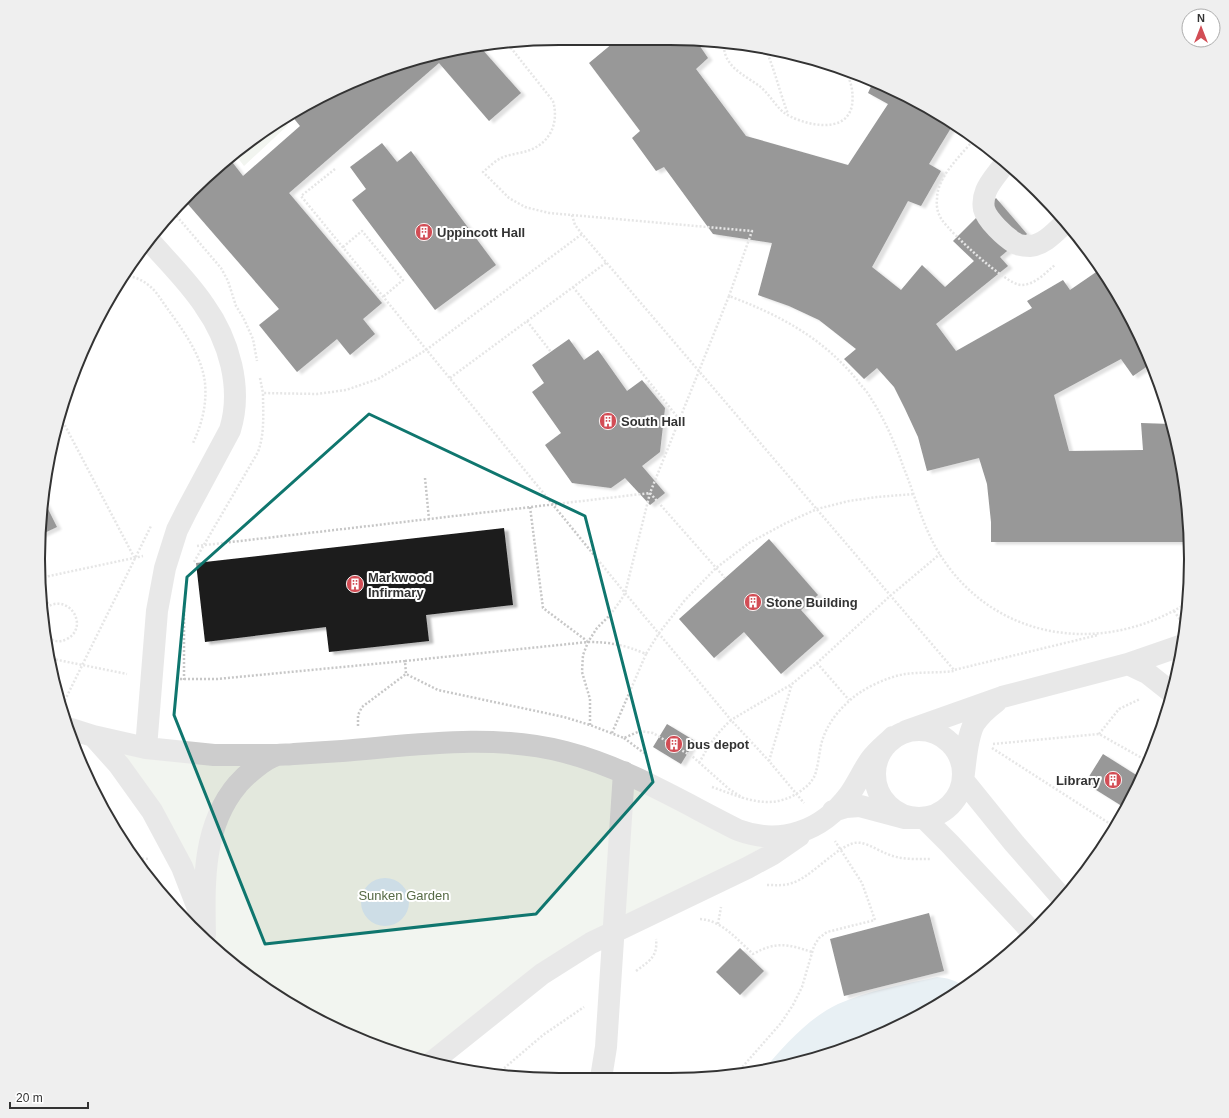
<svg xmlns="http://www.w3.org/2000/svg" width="1229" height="1118" font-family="Arial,sans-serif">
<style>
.green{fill:#e3e8dd}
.water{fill:#cddde6}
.building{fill:#1a1a1a;filter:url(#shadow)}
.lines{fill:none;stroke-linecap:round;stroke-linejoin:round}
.path{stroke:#c7c7c7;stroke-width:2.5;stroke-dasharray:2 2;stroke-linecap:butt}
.minor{stroke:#cdcdcd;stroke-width:22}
.marked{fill:none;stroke:#0f766e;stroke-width:3;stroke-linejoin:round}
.labels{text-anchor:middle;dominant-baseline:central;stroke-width:4;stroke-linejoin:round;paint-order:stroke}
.poi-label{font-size:13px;font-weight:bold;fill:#333;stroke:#fff;text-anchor:start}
.park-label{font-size:13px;fill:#566a45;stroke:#fff}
.rim{fill:none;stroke:#333;stroke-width:2}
</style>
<defs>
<filter id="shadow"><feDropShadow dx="4.5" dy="2.5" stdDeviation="1" flood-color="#0004"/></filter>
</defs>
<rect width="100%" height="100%" fill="#fff"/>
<path class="green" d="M 283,120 L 288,125 L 244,166 L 234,153 L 242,146 Z
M 93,736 L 146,748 L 516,744 L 782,836 L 614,932 L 432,1062 L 392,1052 L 299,1010 L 216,951 L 205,940 L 182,867 Z"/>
<path class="water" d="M361 902a24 24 0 1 1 48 0a24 24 0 1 1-48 0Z
M 937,977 C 947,978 957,980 965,988 L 960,992 L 870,1040 L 772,1070 L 763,1071 C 783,1046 810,1017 838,1004 C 867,991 905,984 937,977 Z"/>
<path class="building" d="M 619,38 L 695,39 L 708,58 L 696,69 L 746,136 L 848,165 L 888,104 L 868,93 L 874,80 L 954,123 L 929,164 L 941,171 L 921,206 L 908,201 L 872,267 L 901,290 L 922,265 L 945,287 L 974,261 L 953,241 L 996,198 L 1027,234 L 1000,257 L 1008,266 L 936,324 L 956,351 L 1032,308 L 1027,301 L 1063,280 L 1070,290 L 1102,268 L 1152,363 L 1133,376 L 1121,359 L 1054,395 L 1069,451 L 1143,450 L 1141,423 L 1171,424 L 1181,457 L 1189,542 L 991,542 L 991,522 L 987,484 L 979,458 L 927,471 L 918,437 L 905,409 L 894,387 L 877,368 L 864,379 L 844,359 L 856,349 L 819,320 L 789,306 L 758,295 L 772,243 L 713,234 L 664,167 L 656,171 L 632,138 L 640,131 L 589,63 Z
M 484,45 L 481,48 L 521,93 L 489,121 L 439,63 L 289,193 L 382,303 L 363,319 L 375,334 L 350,355 L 337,339 L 297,372 L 259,325 L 279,309 L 186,202 L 229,158 L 243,176 L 300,126 L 291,115 L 329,92 L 457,48 Z
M 382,143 L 397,162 L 411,151 L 496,265 L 435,310 L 352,200 L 366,189 L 350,167 Z
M 569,339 L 584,360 L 598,350 L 627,391 L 642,380 L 665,408 L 660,452 L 642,466 L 665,493 L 650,505 L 625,478 L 611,488 L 572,483 L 545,445 L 561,433 L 532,392 L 544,383 L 532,365 Z
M 44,501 L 57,527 L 40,535 Z
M 504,528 L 513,605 L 426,615 L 429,641 L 329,652 L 326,627 L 205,642 L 196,563 Z
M 769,539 L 818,595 L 801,610 L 824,636 L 781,674 L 744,632 L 714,658 L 679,619 Z
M 667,724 L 695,741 L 681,764 L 653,747 Z
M 1103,754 L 1141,778 L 1125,808 L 1085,783 Z
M 929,913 L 944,971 L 844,996 L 830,939 Z
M 740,948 L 764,971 L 740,995 L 716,972 Z"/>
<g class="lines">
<path class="path" d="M 517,42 L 511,48 L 553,101 C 559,122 551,142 530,150 C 522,153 512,154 503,157 C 496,160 489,167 483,172 L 509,198 L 525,207 L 549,213 L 752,231 L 729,296
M 733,43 L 730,44 L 724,49 C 727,68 744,75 758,85 C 768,92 774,104 783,112 C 801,125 847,136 852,105 C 854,93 851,79 844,70
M 737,43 L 752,49 L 779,50
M 766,50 C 775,71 780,93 788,114
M 975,138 C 961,156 937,176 937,199 C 936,207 938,214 942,220 C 952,234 1005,284 1021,285 C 1035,285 1045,273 1055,265
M 335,169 L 301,196 L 625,593 L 731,720 L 792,684 L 817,663 L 890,596 L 940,554
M 174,213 L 221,268 L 228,281 L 236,306 L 243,317 L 253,339 L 257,361
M 572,215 L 575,225 L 582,234 L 954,670 L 1098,635
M 343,247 L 362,231 L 403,280 L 383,297
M 125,275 C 133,277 141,279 147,284 C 156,290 161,300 167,308 C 183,330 202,356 205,383 C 207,404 202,424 193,443
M 573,287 L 679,419
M 527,321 L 551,352
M 260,378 L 263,393
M 450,378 L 607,262
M 61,418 L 134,557
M 425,478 L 429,519 L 650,493
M 650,493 L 725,578
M 530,507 L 543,608 L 587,641
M 197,546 L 429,519
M 194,562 L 258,452 C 265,432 263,414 263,393 L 317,394 L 346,390 L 378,379 L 426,350 L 582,234
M 40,578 L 143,556
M 41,592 L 49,605
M 43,610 C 67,589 91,626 67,639 C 59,643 53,641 46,637
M 1174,611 L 1181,621
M 47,653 L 51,640
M 48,658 L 127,674
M 405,661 L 588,642 C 610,642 625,645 646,654 L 659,633 L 685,600 L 716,568 L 749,543 L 786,523 L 817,509 L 849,501 L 877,497 L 914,494
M 817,663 L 849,700
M 176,679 L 217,679 L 405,661 L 406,674
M 184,680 L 184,606
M 63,704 L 151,526
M 590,725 L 590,699 L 582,672 L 583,655 L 588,642 L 597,628 L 610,615 L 621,600 L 625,593 L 650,493 L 729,296 C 779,315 822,337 857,380 C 861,386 867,391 870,397 C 884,418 895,443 903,466 C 914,493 922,523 936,548 C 989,640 1100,658 1187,603
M 358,726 L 358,715 L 362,707 L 406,674 L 438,690 L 564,717 L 590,725 L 624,738 L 640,731 L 653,733 L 693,757 L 729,789 L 743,798
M 612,733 L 646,654
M 1099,734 L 1119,709 L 1140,699
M 624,738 L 644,753
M 993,744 L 1099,734 L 1149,762
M 992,748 L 1115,827
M 769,761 L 792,684
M 699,763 C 709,745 716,734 731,720 L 769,761 L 804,803
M 712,787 C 741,797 768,811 796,794 C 804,789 811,784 815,775 C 818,766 819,755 821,745 C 825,728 835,714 848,702 C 861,689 887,677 905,674 C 921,672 938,673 954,671
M 134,858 L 150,859
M 767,885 C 776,885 784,886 792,883 C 811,877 831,852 851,844 C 862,839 875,849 885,853 C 899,860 916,859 931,859
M 700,919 C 721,920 738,940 753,954 C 777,941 787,944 812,952
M 718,924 L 721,907
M 636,971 C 649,961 658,957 656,939
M 737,1073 L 781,1023 L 793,1005 L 802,987 L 814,946 L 819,938 L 827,932 L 875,920 L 862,883 L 835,841
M 495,1076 L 543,1035 L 584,1007"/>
<path class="minor" d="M 1005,163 C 999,172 990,181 986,191 C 984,196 983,204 984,209 C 987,220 1005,237 1015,243 C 1019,246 1025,246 1030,246 C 1044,245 1055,232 1065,223
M 1128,664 L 1147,673 L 1171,692
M 996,702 C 988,708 980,715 974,724 C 966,740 966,762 963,780 L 1014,843 L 1062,898
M 71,729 L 93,736 L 119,765 L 152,811 L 182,867 L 199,911
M875 774a44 44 0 1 1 88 0a44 44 0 1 1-88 0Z
M 906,731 L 1002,697 L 1128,664 L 1183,645
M 93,736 L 146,748 L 214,755 L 277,755
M 146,748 L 157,611 L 165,568 L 177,530 L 186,512 L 230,430 C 243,388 229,340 204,305 C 188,281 167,261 148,239
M 833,811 L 846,807 L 860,806 L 905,818 L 924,818 L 950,844 L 1032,932
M 205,935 C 204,883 202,826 238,784 C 247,774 264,759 277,755 C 282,754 289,755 294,754 C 310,753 326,752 342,751 C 415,745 493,733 565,752 C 627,768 682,802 738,830 C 781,846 822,831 849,795 C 857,784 863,770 871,759 C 877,751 886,744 893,737
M 432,1062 L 542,974 L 591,943 L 747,868 L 773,854 L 799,836
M 601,1078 L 606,1047 L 624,772"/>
</g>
<path d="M0 0H1229V1118H0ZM 369,414 L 585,516 L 653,782 L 536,914 L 265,944 L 174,715 L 187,577 Z" fill="#fff" fill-opacity=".55" fill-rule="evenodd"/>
<path class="marked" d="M 369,414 L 585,516 L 653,782 L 536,914 L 265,944 L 174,715 L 187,577 Z"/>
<defs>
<symbol id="building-disc" viewBox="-11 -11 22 22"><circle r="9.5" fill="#d24d55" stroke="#fff"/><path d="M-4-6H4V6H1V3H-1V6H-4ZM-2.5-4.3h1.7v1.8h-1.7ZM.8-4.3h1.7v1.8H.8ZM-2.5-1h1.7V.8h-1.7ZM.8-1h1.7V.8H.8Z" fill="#fff"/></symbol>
</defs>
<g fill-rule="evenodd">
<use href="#building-disc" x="414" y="222" width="20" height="20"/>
<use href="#building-disc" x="598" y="411" width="20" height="20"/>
<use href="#building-disc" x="345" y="574" width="20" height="20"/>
<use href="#building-disc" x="743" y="592" width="20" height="20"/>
<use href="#building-disc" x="664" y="734" width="20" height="20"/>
<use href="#building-disc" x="1103" y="770" width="20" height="20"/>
</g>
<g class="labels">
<g class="poi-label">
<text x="437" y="232">Uppincott Hall</text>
<text x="621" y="421">South Hall</text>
<text x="368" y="577">Markwood<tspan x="368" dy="15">Infirmary</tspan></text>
<text x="766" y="602">Stone Building</text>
<text x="687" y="744">bus depot</text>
<text x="1100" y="780" text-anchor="end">Library</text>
</g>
<g class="park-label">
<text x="404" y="895">Sunken Garden</text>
</g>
</g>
<path d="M0 0H1229V1118H0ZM559 45H670A514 514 0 0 1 1184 559V559A514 514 0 0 1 670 1073H559A514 514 0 0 1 45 559V559A514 514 0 0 1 559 45Z" fill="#efefef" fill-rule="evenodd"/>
<path class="rim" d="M559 45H670A514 514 0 0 1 1184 559V559A514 514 0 0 1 670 1073H559A514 514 0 0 1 45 559V559A514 514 0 0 1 559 45Z"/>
<g transform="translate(1201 28)"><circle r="19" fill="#ffffff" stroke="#adadad"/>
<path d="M0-3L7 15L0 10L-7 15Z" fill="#d24d55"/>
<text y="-6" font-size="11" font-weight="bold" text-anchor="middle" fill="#333333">N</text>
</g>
<path d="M10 1102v6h78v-6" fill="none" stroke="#333333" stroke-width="2"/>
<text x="16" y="1102" font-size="12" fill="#333333" stroke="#ffffff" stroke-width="3" paint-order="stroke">20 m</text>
</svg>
